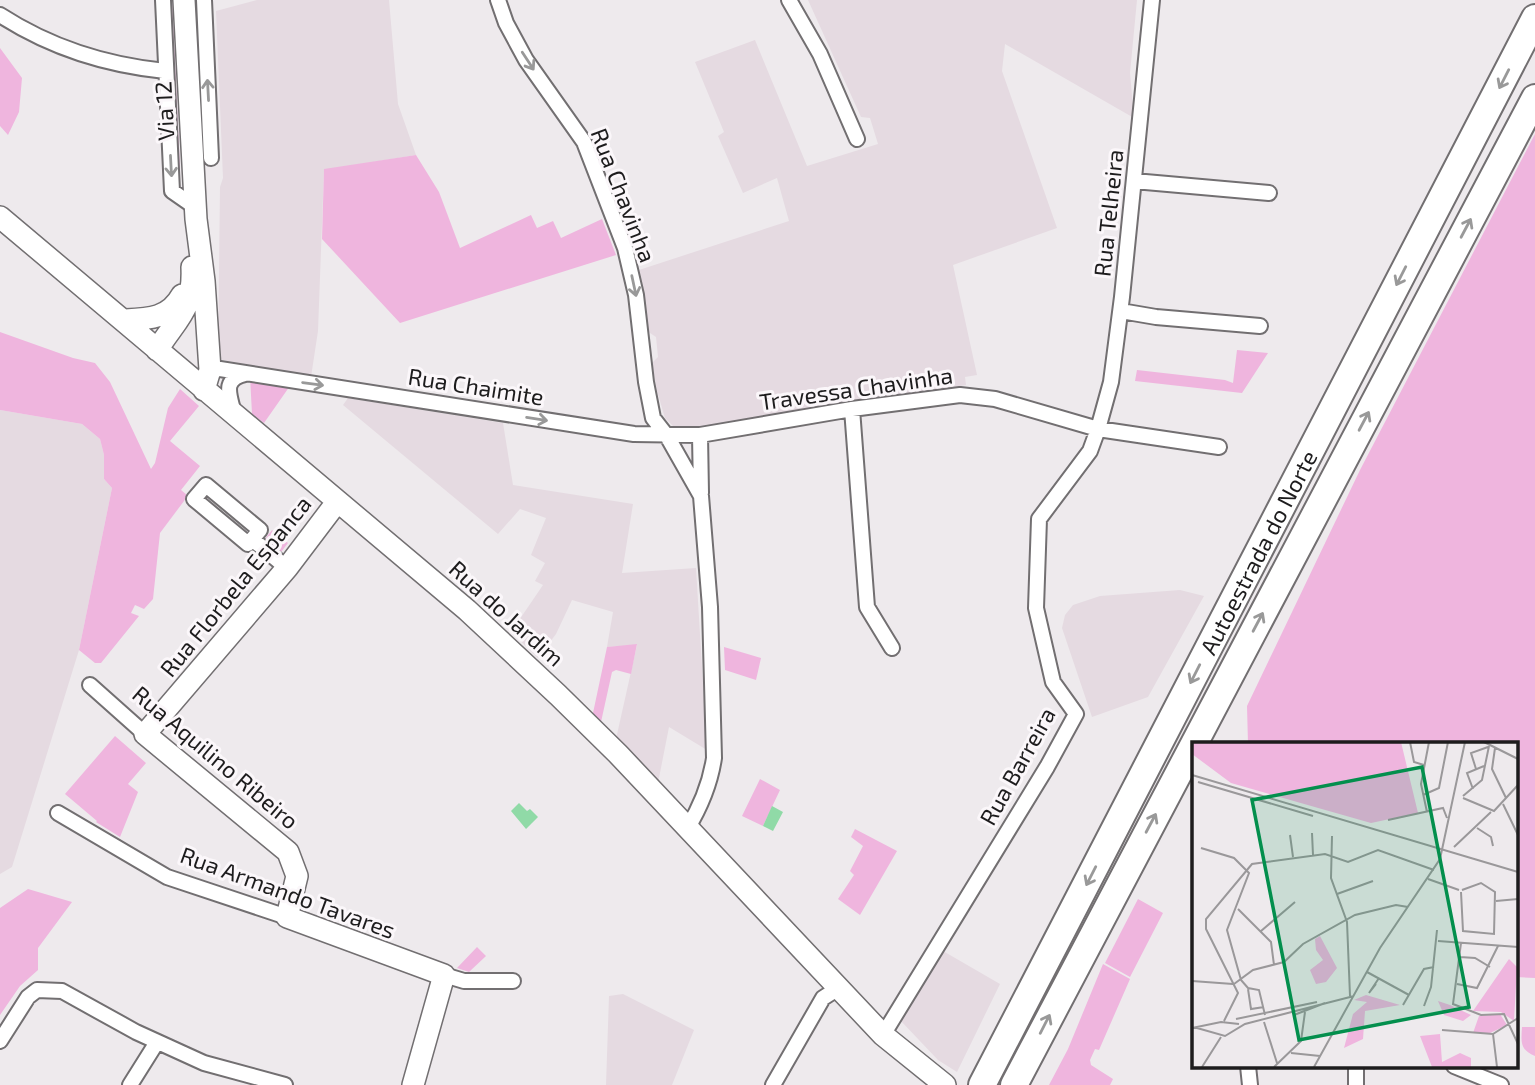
<svg xmlns="http://www.w3.org/2000/svg" width="1535" height="1085" font-family="'Exo 2',sans-serif">
<style>
.built{fill:#e5dae1}
.green{fill:#efb5de}
.water{fill:#90daa7}
.lines{fill:none;stroke-linecap:round;stroke-linejoin:round}
.street-casing{stroke:#726f71;stroke-width:18}
.secondary-casing{stroke:#726f71;stroke-width:24}
.highway-casing{stroke:#726f71;stroke-width:30}
.street{stroke:#fff;stroke-width:14}
.secondary{stroke:#fff;stroke-width:21}
.highway{stroke:#fff;stroke-width:26}
.oneway{stroke:#999}
.labels{text-anchor:middle;dominant-baseline:central;stroke-width:6;stroke-linejoin:round;paint-order:stroke}
.street-label{font-size:23px;fill:#1d1c1d;stroke:#fbf7fa}
.inset-road{fill:none;stroke:#9a989a;stroke-width:2}
.view{fill:#038f4d;fill-opacity:0.15;stroke:#038f4d;stroke-width:3.5}
.inset-edge{fill:none;stroke:#1d1c1d;stroke-width:3.5}
</style>
<rect width="100%" height="100%" fill="#eeeaed"/>
<path class="built" d="M 257,0 L 389,0 L 398,104 L 416,155 L 324,170 L 318,331 L 311,377 L 218,359 L 220,187 L 223,178 L 216,11 Z
M 808,0 L 1137,0 L 1130,73 L 1134,118 L 1005,44 L 1002,71 L 1057,228 L 953,265 L 977,375 L 965,377 L 966,385 L 685,429 L 673,426 L 665,418 L 657,391 L 652,363 L 658,357 L 656,337 L 647,331 L 639,270 L 789,221 L 777,178 L 743,193 L 718,136 L 724,132 L 695,62 L 755,40 L 807,166 L 878,144 L 870,118 L 861,117 Z
M 348,398 L 503,423 L 513,485 L 633,504 L 622,573 L 696,568 L 707,750 L 669,727 L 658,783 L 616,739 L 637,645 L 607,647 L 613,612 L 572,600 L 556,634 L 538,658 L 511,632 L 543,585 L 535,581 L 545,563 L 531,555 L 546,518 L 520,509 L 498,534 L 343,405 Z
M 0,410 L 82,424 L 100,439 L 104,455 L 104,479 L 112,488 L 79,650 L 12,867 L 0,874 Z
M 1180,590 L 1204,596 L 1148,697 L 1092,717 L 1062,628 L 1065,615 L 1073,605 L 1100,596 Z
M 943,951 L 1000,984 L 957,1072 L 938,1060 L 900,1020 Z
M 623,994 L 694,1030 L 672,1085 L 606,1085 L 609,996 Z"/>
<path class="green" d="M 170,0 L 172,0 L 180,168 L 176,188 L 177,170 Z
M 0,48 L 22,78 L 19,112 L 8,135 L 0,126 Z
M 1535,134 L 1535,978 L 1516,977 L 1516,744 L 1248,744 L 1247,706 L 1360,470 Z
M 416,155 L 439,192 L 460,248 L 531,215 L 537,228 L 553,221 L 561,238 L 602,219 L 616,255 L 400,323 L 322,239 L 324,169 Z
M 0,332 L 73,358 L 95,363 L 110,382 L 151,469 L 155,463 L 168,408 L 180,389 L 199,406 L 170,441 L 200,466 L 181,490 L 187,495 L 184,501 L 160,533 L 153,599 L 144,609 L 135,605 L 131,613 L 139,616 L 101,663 L 95,663 L 79,650 L 112,488 L 104,479 L 104,455 L 100,439 L 82,424 L 0,410 Z
M 1237,350 L 1268,353 L 1242,393 L 1135,381 L 1137,370 L 1225,380 L 1233,383 Z
M 250,376 L 292,383 L 264,423 L 252,414 Z
M 272,530 L 288,543 L 278,556 L 262,543 Z
M 637,644 L 631,674 L 616,670 L 612,672 L 601,722 L 593,713 L 607,647 Z
M 724,647 L 761,658 L 756,680 L 725,670 Z
M 115,736 L 146,763 L 128,784 L 138,792 L 120,837 L 96,822 L 97,821 L 65,794 Z
M 760,779 L 780,790 L 763,826 L 742,816 Z
M 855,829 L 897,851 L 860,915 L 838,899 L 854,875 L 850,871 L 863,846 L 851,837 Z
M 28,889 L 72,902 L 38,948 L 38,970 L 20,986 L 0,1015 L 0,908 Z
M 1138,899 L 1163,913 L 1130,977 L 1105,963 Z
M 477,947 L 486,956 L 469,972 L 457,968 Z
M 1103,964 L 1130,979 L 1099,1050 L 1095,1049 L 1090,1060 L 1091,1065 L 1113,1079 L 1110,1085 L 1049,1085 L 1068,1049 Z
M 1522,1027 L 1535,1027 L 1535,1056 C 1520,1050 1521,1042 1522,1027 Z"/>
<path class="water" d="M 519,803 L 527,811 L 530,809 L 538,817 L 526,829 L 511,811 Z
M 772,806 L 783,812 L 773,831 L 763,826 Z"/>
<g class="lines">
<defs>
<path id="street" d="M 163,0 L 172,191 L 195,207
M 204,0 L 211,158
M 498,0 L 506,23 L 526,60 L 584,142 L 625,248 L 636,295 L 646,382 L 653,418 L 667,436 L 701,496 L 710,607 L 714,758 C 710,785 701,806 687,829
M 789,0 L 820,54 L 857,139
M 0,15 C 51,48 105,65 165,71
M 1134,181 L 1269,193
M 1121,311 L 1156,317 L 1260,326
M 210,370 L 220,369 L 634,434 L 700,435 L 852,409 L 960,395 L 995,399 L 1098,429 L 1219,447
M 852,409 L 867,607 L 892,648
M 234,414 C 230,395 221,380 245,374
M 700,435 L 701,493
M 206,485 L 260,530 L 248,544 L 194,499 Z
M 252,539 L 287,568
M 90,685 L 145,734
M 58,813 L 167,877 L 287,917
M 444,975 L 464,981 L 513,981
M 883,1035 L 1047,767 L 1076,714 L 1053,682 L 1036,608 L 1039,519 L 1090,451 L 1098,429 L 1111,382 L 1122,297 L 1152,0
M 0,1041 L 28,997 L 37,990 L 62,991 L 136,1032 L 204,1063 L 285,1085
M 1248,1066 L 1250,1085
M 1454,1066 L 1501,1085
M 130,1085 L 157,1042
M 773,1085 L 823,998 L 837,989
M 1356,1085 L 1356,1066"/>
<path id="secondary" d="M 184,0 L 196,219 L 204,281 L 210,370 L 204,390
M 0,217 L 467,610 L 558,695 L 618,754 L 883,1035 L 945,1085
M 123,320 C 148,319 169,319 182,295
M 157,350 C 178,317 194,309 192,267
M 337,502 L 287,568 L 145,734 L 288,852 L 297,876 L 287,917 L 444,975 L 413,1085"/>
<g id="highway">
<path id="s1" d="M 982,1085 L 1535,18"/>
<path d="M 1014,1085 L 1535,98"/>
</g>
</defs>
<use href="#street" class="street-casing"/>
<use href="#secondary" class="secondary-casing"/>
<use href="#highway" class="highway-casing"/>
<use href="#street" class="street"/>
<use href="#secondary" class="secondary"/>
<use href="#highway" class="highway"/>
</g>
<defs><path id="oneway-shaft" d="M-6 0H5M1.5-3L5.5 0L1.5 3" fill="none" stroke-width="1.6" stroke-linecap="round" stroke-linejoin="round" transform="scale(1.75)"/></defs>
<g class="oneway">
<use href="#oneway-shaft" transform="translate(528 61) rotate(57)"/>
<use href="#oneway-shaft" transform="translate(1504 79) rotate(117)"/>
<use href="#oneway-shaft" transform="translate(208 90) rotate(-93)"/>
<use href="#oneway-shaft" transform="translate(171 166) rotate(87)"/>
<use href="#oneway-shaft" transform="translate(1466 228) rotate(-62)"/>
<use href="#oneway-shaft" transform="translate(1401 276) rotate(117)"/>
<use href="#oneway-shaft" transform="translate(634 286) rotate(78)"/>
<use href="#oneway-shaft" transform="translate(313 384) rotate(8)"/>
<use href="#oneway-shaft" transform="translate(537 419) rotate(9)"/>
<use href="#oneway-shaft" transform="translate(1364 421) rotate(-62)"/>
<use href="#oneway-shaft" transform="translate(1258 622) rotate(-62)"/>
<use href="#oneway-shaft" transform="translate(1195 674) rotate(117)"/>
<use href="#oneway-shaft" transform="translate(1151 823) rotate(-62)"/>
<use href="#oneway-shaft" transform="translate(1091 876) rotate(117)"/>
<use href="#oneway-shaft" transform="translate(1045 1024) rotate(-63)"/>
</g>
<g class="labels">
<g class="street-label">
<text transform="translate(164 111) rotate(-93)">Via 12</text>
<text transform="translate(624 195) rotate(69)">Rua Chavinha</text>
<text transform="translate(1108 213) rotate(-84)">Rua Telheira</text>
<text transform="translate(476 386) rotate(9)">Rua Chaimite</text>
<text transform="translate(856 388) rotate(-8)">Travessa Chavinha</text>
<text stroke="none"><textPath href="#s1" startOffset="600">Autoestrada do Norte</textPath></text>
<text transform="translate(235 586) rotate(-51)">Rua Florbela Espanca</text>
<text transform="translate(507 613) rotate(42)">Rua do Jardim</text>
<text transform="translate(216 757) rotate(40)">Rua Aquilino Ribeiro</text>
<text transform="translate(1017 766) rotate(-61)">Rua Barreira</text>
<text transform="translate(288 892) rotate(20)">Rua Armando Tavares</text>
</g>
</g>
<g transform="translate(1192 742)">
<rect width="326" height="326" fill="#eeeaed"/>
<path d="M 0,0 L 209,0 L 226,71 L 179,81 L 39,41 L 0,12 ZM 128,194 L 145,226 L 134,240 L 124,242 L 118,228 L 131,218 L 124,208 L 123,197 ZM 317,217 L 325,225 L 322,279 L 309,270 L 281,269 ZM 174,253 L 208,263 L 173,269 L 171,297 L 152,306 L 161,272 L 175,260 L 162,258 ZM 246,259 L 258,263 L 279,273 L 271,279 L 252,273 ZM 308,272 L 315,283 L 298,291 L 281,291 L 287,274 ZM 248,292 L 250,320 L 268,311 L 279,316 L 279,325 L 240,325 L 228,294 Z" fill="#efb5de"/>
<path class="inset-road" d="M 218,0 L 222,20 L 232,23M 292,0 L 326,17M 303,6 L 300,27 L 314,56M 284,27 L 279,11 L 296,5M 0,33 L 326,130M 6,40 L 121,74M 281,47 L 275,31 L 292,24M 231,53 L 247,46 L 256,0M 271,54 L 290,38 L 297,4M 271,56 L 302,69 L 326,43M 311,62 L 326,93M 235,70 L 229,42 L 237,0M 196,78 L 251,66 L 255,76M 285,86 L 299,95 L 301,104M 120,91 L 121,113M 98,93 L 101,115M 140,94 L 139,136 L 155,180 L 158,254M 262,105 L 299,70M 9,106 L 42,116 L 57,131 L 35,188 L 49,238 L 56,246 L 67,248 L 73,273M 236,137 L 267,148M 269,150 L 271,189 L 302,192 L 303,150 L 289,141 L 270,148M 145,152 L 181,139M 304,159 L 326,157M 46,167 L 79,200 L 82,223M 69,189 L 103,160M 246,199 L 326,205M 269,201 L 261,262 L 289,273 L 312,272 L 326,302M 268,215 L 283,216 L 298,225M 175,230 L 217,253M 0,239 L 41,242M 42,242 L 61,228 L 92,220 L 111,202 L 163,173 L 204,163 L 216,165M 184,242 L 177,251 L 187,236M 265,242 L 285,246 L 306,204M 56,247 L 59,267 L 72,265M 211,263 L 232,227 L 242,225M 232,264 L 239,245 L 245,188M 102,273 L 133,261M 44,277 L 125,260M 32,279 L 46,251 L 14,187 L 14,177 L 60,122 L 133,112 L 156,120 L 186,108 L 242,128M 72,280 L 85,321M 0,286 L 29,280 L 47,282M 5,286 L 33,294 L 53,282 L 162,254M 250,288 L 301,292 L 326,276M 301,292 L 305,325M 99,311 L 128,314M 10,325 L 29,295M 82,325 L 109,299 L 113,270M 122,325 L 188,206 L 248,117 L 273,0"/>
<path class="view" d="M 230,25 L 277,265 L 107,298 L 60,58 Z"/>
<rect width="326" height="326" class="inset-edge"/>
</g>
</svg>
